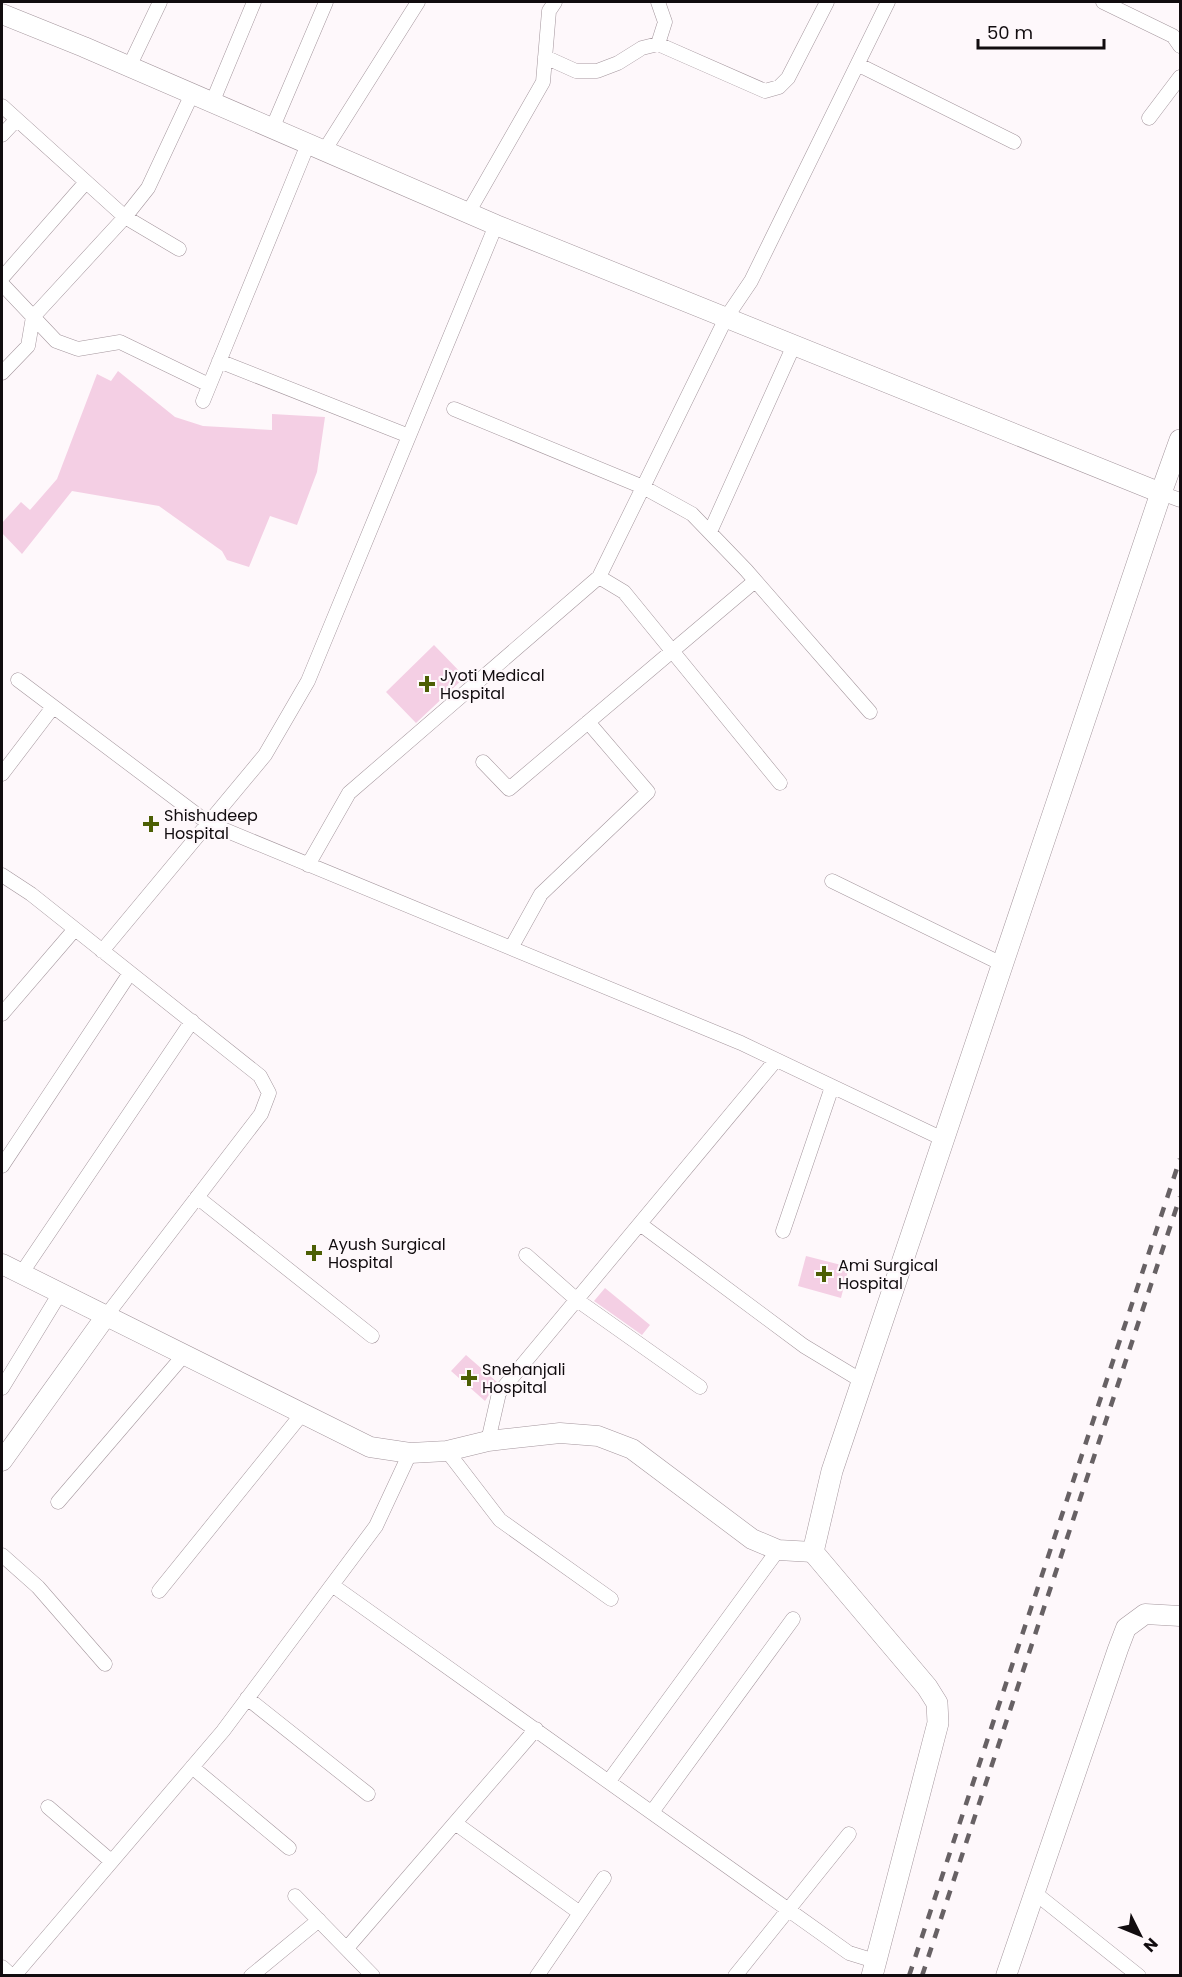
<svg xmlns="http://www.w3.org/2000/svg" width="1182" height="1977" font-family="Poppins,sans-serif">
<style>
.building{fill:#f4cfe4}
.lines{fill:none;stroke-linecap:round;stroke-linejoin:round}
.street-casing{stroke:#a4969d;stroke-width:15}
.secondary-casing{stroke:#a4969d;stroke-width:21}
.primary-casing{stroke:#a4969d;stroke-width:22}
.street{stroke:#fff;stroke-width:14}
.secondary{stroke:#fff;stroke-width:20}
.primary{stroke:#fff;stroke-width:21}
.rail{stroke:#676164;stroke-width:4.5;stroke-dasharray:10 10;stroke-linecap:butt}
.poi-dot{fill:#4c5f04;stroke:#fef8fb;stroke-width:2}
.labels{text-anchor:middle;dominant-baseline:central;stroke-width:4.5;stroke-linejoin:round;paint-order:stroke}
.poi-label{font-size:16px;fill:#110c0f;stroke:#fef8fb;text-anchor:start}
</style>
<rect width="100%" height="100%" fill="#fef8fb"/>
<path class="building" d="M 118,371 L 175,417 L 203,426 L 272,430 L 272,414 L 325,417 L 317,472 L 297,525 L 270,516 L 249,567 L 227,560 L 222,551 L 159,506 L 72,491 L 22,554 L 2,533 L 2,523 L 21,502 L 30,510 L 57,479 L 97,374 L 111,381 Z
M 434,645 L 465,677 L 416,723 L 386,692 Z
M 806,1256 L 849,1267 L 841,1298 L 798,1286 Z
M 605,1288 L 650,1325 L 642,1335 L 594,1301 Z
M 466,1355 L 497,1382 L 485,1401 L 451,1371 Z"/>
<g class="lines">
<defs>
<path id="street" d="M 658,2 L 665,22 L 658,44
M 1103,2 L 1173,36 L 1180,46
M 545,57 L 576,71 L 597,71 L 618,63 L 642,48 L 658,44 L 765,91 L 779,87 L 788,78 L 827,2
M 859,65 L 1014,142
M 129,67 L 160,2
M 212,103 L 254,2
M 2,106 L 125,217 L 179,249
M 1149,118 L 1180,77
M 272,129 L 326,2
M 2,135 L 16,120
M 324,151 L 418,2
M 468,213 L 543,82 L 549,11 L 555,2
M 2,278 L 86,182
M 2,284 L 56,341 L 78,349 L 120,342 L 209,385
M 219,361 L 409,436
M 2,373 L 28,346 L 33,317 L 125,217 L 148,188 L 192,94
M 203,401 L 308,144
M 454,409 L 643,487 L 692,514 L 746,570 L 870,712
M 1161,493 L 1180,500
M 710,532 L 794,345
M 599,577 L 624,592 L 780,783
M 18,680 L 208,823 L 741,1043 L 943,1139
M 483,762 L 509,789 L 755,581
M 2,774 L 53,707
M 308,865 L 349,793 L 599,577 L 726,318 L 751,281 L 888,2
M 2,875 L 31,894 L 260,1076 L 269,1093 L 261,1114 L 106,1316
M 832,881 L 1002,964
M 511,948 L 541,894 L 648,792 L 588,722
M 102,951 L 265,755 L 308,681 L 496,225
M 2,1014 L 75,929
M 2,1166 L 130,973
M 197,1197 L 372,1336
M 640,1224 L 804,1346 L 862,1381
M 783,1231 L 832,1087
M 526,1255 L 577,1300 L 700,1387
M 21,1274 L 192,1021
M 2,1388 L 60,1293
M 488,1441 L 499,1393 L 776,1060
M 447,1451 L 500,1520 L 611,1599
M 58,1502 L 184,1355
M 2,1555 L 38,1587 L 105,1664
M 332,1585 L 849,1953 L 875,1961
M 159,1591 L 302,1414
M 247,1698 L 368,1794
M 192,1767 L 289,1848
M 609,1781 L 778,1550
M 48,1807 L 111,1861
M 652,1812 L 793,1619
M 455,1823 L 580,1913
M 1035,1893 L 1139,1976
M 295,1896 L 373,1976
M 347,1948 L 536,1729
M 2,1967 L 12,1976
M 14,1976 L 223,1731 L 376,1526 L 410,1453
M 251,1976 L 319,1920
M 537,1976 L 604,1878
M 735,1976 L 849,1834"/>
<path id="secondary" d="M 2,14 L 84,47 L 496,225 L 1161,493
M 2,1264 L 370,1447 L 410,1453 L 447,1451 L 488,1441 L 560,1433 L 598,1436 L 632,1449 L 752,1539 L 778,1550 L 813,1552
M 2,1461 L 106,1316
M 1006,1976 L 1118,1649 L 1126,1628 L 1145,1614 L 1180,1616"/>
<path id="primary" d="M 872,1976 L 938,1723 L 937,1703 L 927,1687 L 813,1552 L 832,1471 L 1161,493 L 1180,440"/>
</defs>
<use href="#street" class="street-casing"/>
<use href="#secondary" class="secondary-casing"/>
<use href="#primary" class="primary-casing"/>
<use href="#street" class="street"/>
<use href="#secondary" class="secondary"/>
<use href="#primary" class="primary"/>
<path class="rail" d="M 909,1976 L 1180,1159
M 922,1976 L 1180,1197"/>
</g>
<g class="poi-dot">
<path d="M424 675h6v6h6v6h-6v6h-6v-6h-6v-6h6z"/>
<path d="M148 815h6v6h6v6h-6v6h-6v-6h-6v-6h6z"/>
<path d="M311 1244h6v6h6v6h-6v6h-6v-6h-6v-6h6z"/>
<path d="M821 1265h6v6h6v6h-6v6h-6v-6h-6v-6h6z"/>
<path d="M466 1369h6v6h6v6h-6v6h-6v-6h-6v-6h6z"/>
</g>
<g class="labels">
<g class="poi-label">
<text x="440" y="675">Jyoti Medical<tspan x="440" dy="18">Hospital</tspan></text>
<text x="164" y="815">Shishudeep<tspan x="164" dy="18">Hospital</tspan></text>
<text x="328" y="1244">Ayush Surgical<tspan x="328" dy="18">Hospital</tspan></text>
<text x="838" y="1265">Ami Surgical<tspan x="838" dy="18">Hospital</tspan></text>
<text x="482" y="1369">Snehanjali<tspan x="482" dy="18">Hospital</tspan></text>
</g>
</g>
<rect width="1182" height="1977" fill="none" stroke="#110c0f" stroke-width="6"/>
<g transform="translate(1140 1935) rotate(133)" stroke="#fef8fb" stroke-width="4.5" paint-order="stroke">
<path d="M0-4.5L10 22L0 15L-10 22Z" fill="#110c0f"/>
<text y="-9" font-size="16" font-weight="bold" text-anchor="middle" fill="#110c0f">N</text>
</g>
<path d="M978 39v9h126v-9" fill="none" stroke="#110c0f" stroke-width="3"/>
<text x="987" y="39" font-size="18" fill="#110c0f" stroke="#fef8fb" stroke-width="4.5" paint-order="stroke">50 m</text>
</svg>
